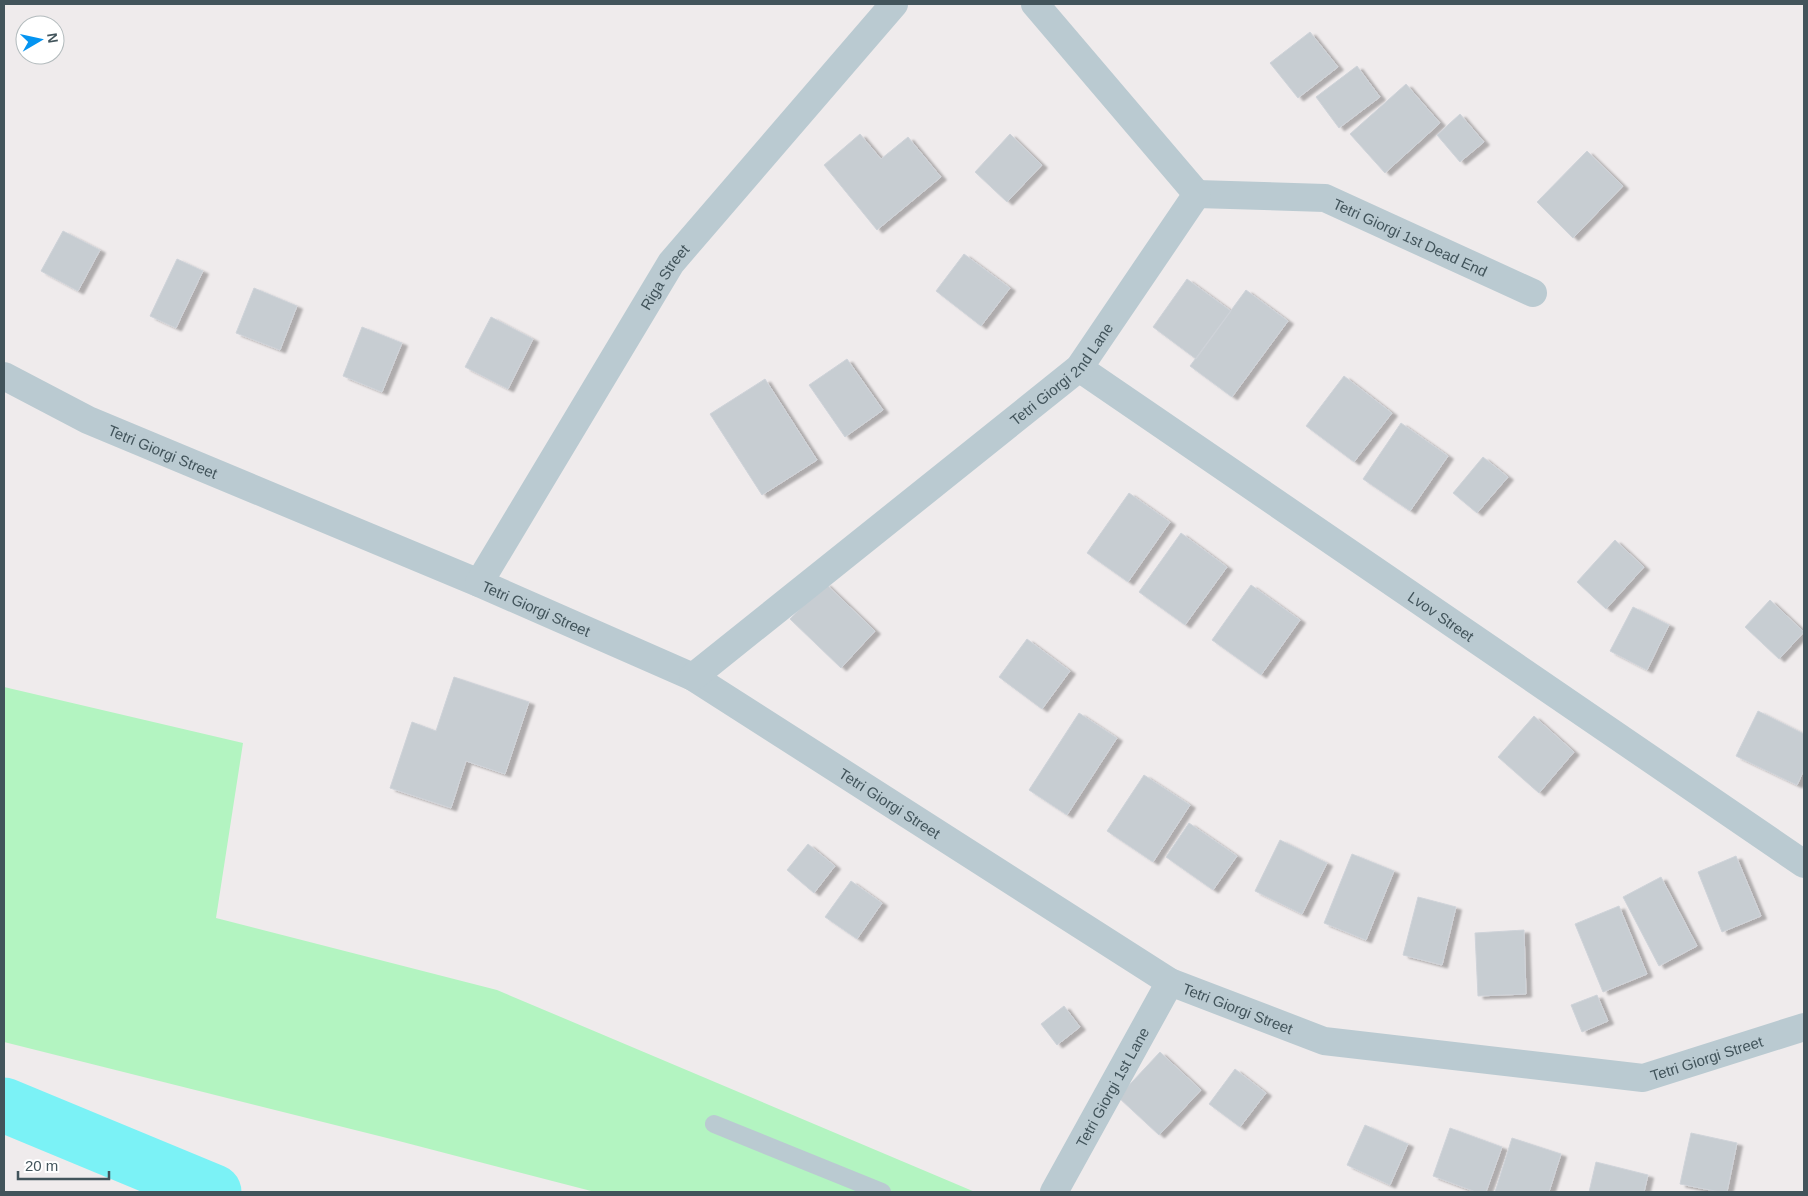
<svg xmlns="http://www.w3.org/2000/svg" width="1808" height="1196" font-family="Helvetica,sans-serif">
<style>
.green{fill:#b3f4c1}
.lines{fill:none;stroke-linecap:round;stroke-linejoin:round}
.river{stroke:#7bf2f6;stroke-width:55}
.building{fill:#c7cdd2;stroke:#cfd3d9;filter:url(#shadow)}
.lane{stroke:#bacad1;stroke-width:18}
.street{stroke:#bacad1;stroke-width:28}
.labels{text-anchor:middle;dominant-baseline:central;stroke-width:4;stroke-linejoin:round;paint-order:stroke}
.street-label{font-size:15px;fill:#42545b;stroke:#fff}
</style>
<defs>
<filter id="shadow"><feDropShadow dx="5.5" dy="3" stdDeviation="1" flood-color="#0004"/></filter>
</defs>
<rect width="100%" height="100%" fill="#efebec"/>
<path class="green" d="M 4,687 L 243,743 L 216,918 L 497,990 L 975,1192 L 595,1192 L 395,1140 L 4,1042 Z"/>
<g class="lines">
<path class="river" d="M 4,1105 L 214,1192"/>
</g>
<path class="building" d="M 1310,32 L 1338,67 L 1298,98 L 1270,63 Z
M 1357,66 L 1380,97 L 1339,128 L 1316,97 Z
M 1406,84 L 1440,123 L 1385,173 L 1350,134 Z
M 1460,114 L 1484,142 L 1460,162 L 1437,135 Z
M 860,134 L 881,159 L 908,137 L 941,177 L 877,230 L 824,165 Z
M 1010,134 L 1042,165 L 1007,202 L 975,172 Z
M 1587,151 L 1623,186 L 1573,238 L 1537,202 Z
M 63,231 L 100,250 L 78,291 L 41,271 Z
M 964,254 L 1010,288 L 981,326 L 936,291 Z
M 177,259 L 203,271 L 176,328 L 150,316 Z
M 1187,279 L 1231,311 L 1196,359 L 1153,327 Z
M 254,288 L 297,306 L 280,350 L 236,333 Z
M 1246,290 L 1288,321 L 1232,397 L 1190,366 Z
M 491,317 L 533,339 L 508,389 L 465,367 Z
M 362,327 L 402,343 L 382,392 L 343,376 Z
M 847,359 L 883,410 L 845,437 L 809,385 Z
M 1344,376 L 1392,413 L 1354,462 L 1306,426 Z
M 765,379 L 817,460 L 762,495 L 710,414 Z
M 1401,423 L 1448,456 L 1410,511 L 1363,479 Z
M 1483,457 L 1508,477 L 1477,513 L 1453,493 Z
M 1129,493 L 1170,522 L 1128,582 L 1087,553 Z
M 1181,533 L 1227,567 L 1185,625 L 1139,592 Z
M 1615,540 L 1644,567 L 1606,609 L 1577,582 Z
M 825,583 L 875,631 L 841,668 L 790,619 Z
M 1251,585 L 1300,620 L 1261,675 L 1212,640 Z
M 1770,600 L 1804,632 L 1779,659 L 1745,627 Z
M 1633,607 L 1669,625 L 1647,670 L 1610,651 Z
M 1027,639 L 1070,671 L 1042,709 L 999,677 Z
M 454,677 L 529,702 L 505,774 L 466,761 L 451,808 L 390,788 L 412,722 L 436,731 Z
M 1758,711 L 1804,734 L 1804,770 L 1797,785 L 1736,756 Z
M 1079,713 L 1117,738 L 1067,815 L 1029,790 Z
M 1534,716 L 1574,752 L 1539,793 L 1498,757 Z
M 1144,775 L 1190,805 L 1153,862 L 1107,831 Z
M 1189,823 L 1237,856 L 1213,890 L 1166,857 Z
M 1280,840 L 1327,863 L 1302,914 L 1255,891 Z
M 808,844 L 835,866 L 814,893 L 787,870 Z
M 1352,854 L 1394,871 L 1366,940 L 1324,923 Z
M 1736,856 L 1761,916 L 1722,932 L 1698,872 Z
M 1661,877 L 1697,946 L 1659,966 L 1623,897 Z
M 851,881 L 882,903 L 857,939 L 825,917 Z
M 1418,897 L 1456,907 L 1442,965 L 1403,955 Z
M 1619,906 L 1647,974 L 1603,992 L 1575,924 Z
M 1524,930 L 1526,994 L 1478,996 L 1475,933 Z
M 1597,995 L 1608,1021 L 1582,1032 L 1571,1005 Z
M 1064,1006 L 1080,1027 L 1057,1045 L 1041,1024 Z
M 1160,1052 L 1201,1090 L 1159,1135 L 1118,1097 Z
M 1235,1069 L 1266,1093 L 1240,1127 L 1209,1104 Z
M 1365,1125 L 1408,1144 L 1390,1185 L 1347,1165 Z
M 1450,1128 L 1502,1147 L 1486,1192 L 1476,1192 L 1433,1176 Z
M 1691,1133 L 1737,1143 L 1727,1192 L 1720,1192 L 1680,1184 Z
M 1512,1138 L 1561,1154 L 1549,1192 L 1495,1192 Z
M 1596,1162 L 1648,1175 L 1644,1192 L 1589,1192 Z"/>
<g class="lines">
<path class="lane" d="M 714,1124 L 882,1192"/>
<g class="street">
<path id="s1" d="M 1197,194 L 1325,198 L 1533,293"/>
<path id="s2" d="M 1079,368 L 1804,864"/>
<path id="s3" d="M 4,376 L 88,420 L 479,583 L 693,677 L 1170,982 L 1324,1041 L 1643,1078 L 1804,1027"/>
<path id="s4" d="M 479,583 L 671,263 L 894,4"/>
<path id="s5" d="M 693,677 L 1079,368 L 1197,194 L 1035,4"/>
<path id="s6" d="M 1054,1192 L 1170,982"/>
</g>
</g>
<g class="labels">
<g class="street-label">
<text stroke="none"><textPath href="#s1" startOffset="222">Tetri Giorgi 1st Dead End</textPath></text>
<text stroke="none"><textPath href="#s4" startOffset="358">Riga Street</textPath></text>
<text stroke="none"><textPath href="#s5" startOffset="478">Tetri Giorgi 2nd Lane</textPath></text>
<text stroke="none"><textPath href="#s3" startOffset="176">Tetri Giorgi Street</textPath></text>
<text stroke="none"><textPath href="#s3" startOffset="581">Tetri Giorgi Street</textPath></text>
<text stroke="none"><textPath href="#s2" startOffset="439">Lvov Street</textPath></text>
<text stroke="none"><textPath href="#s3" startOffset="986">Tetri Giorgi Street</textPath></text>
<text stroke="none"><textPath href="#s3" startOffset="1391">Tetri Giorgi Street</textPath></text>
<text stroke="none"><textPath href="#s3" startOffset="1871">Tetri Giorgi Street</textPath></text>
<text stroke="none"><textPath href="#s6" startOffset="120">Tetri Giorgi 1st Lane</textPath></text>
</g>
</g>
<rect width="1808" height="1196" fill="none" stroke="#42545b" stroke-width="10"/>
<g transform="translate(40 40) rotate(81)"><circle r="24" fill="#ffffff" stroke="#b3bbbd"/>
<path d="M0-4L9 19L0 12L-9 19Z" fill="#0494f1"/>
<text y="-8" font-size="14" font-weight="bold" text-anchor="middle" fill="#42545b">N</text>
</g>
<path d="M18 1171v8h91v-8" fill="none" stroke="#42545b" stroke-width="2.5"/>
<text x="25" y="1171" font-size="15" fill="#42545b" stroke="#ffffff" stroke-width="4" paint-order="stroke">20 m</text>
</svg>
